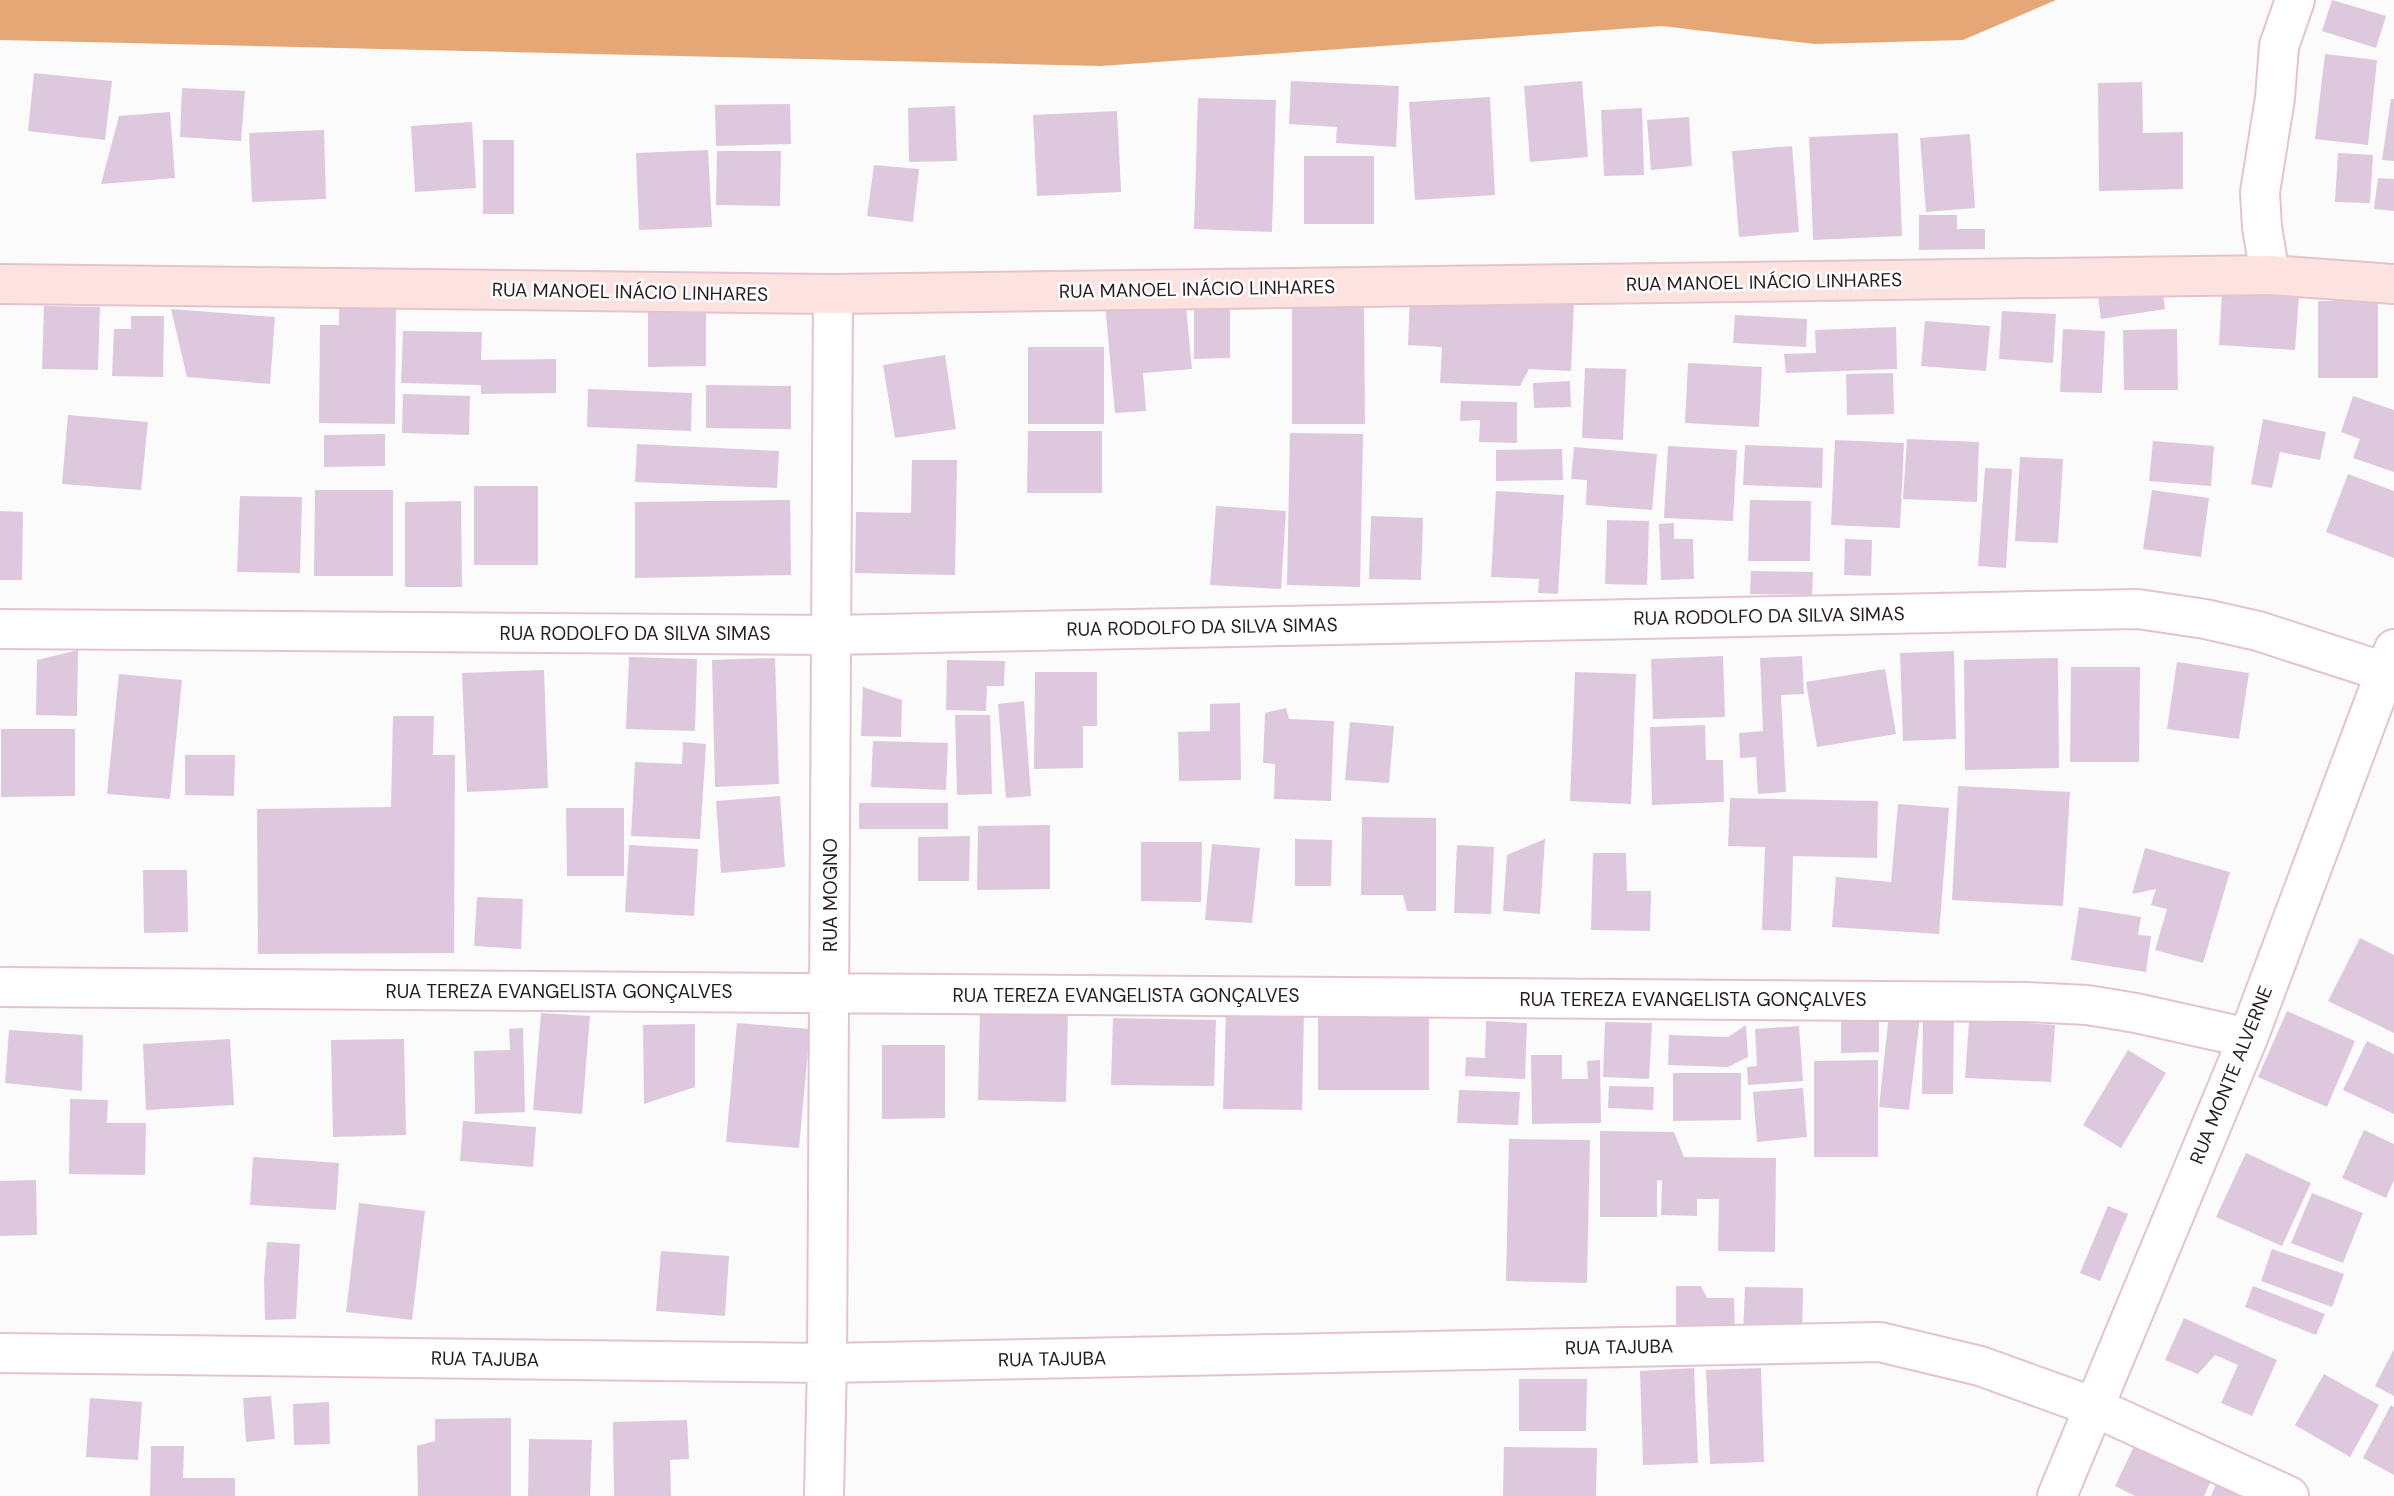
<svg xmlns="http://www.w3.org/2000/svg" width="2394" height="1496" font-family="'DM Sans',sans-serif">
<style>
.forest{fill:#e5a776}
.building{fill:#dec8de}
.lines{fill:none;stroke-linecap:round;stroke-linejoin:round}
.street-casing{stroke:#e4c3cd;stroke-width:42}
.secondary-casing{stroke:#e4c3cd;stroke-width:42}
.street{stroke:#fff;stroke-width:38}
.secondary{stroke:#fce3e0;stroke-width:38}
.labels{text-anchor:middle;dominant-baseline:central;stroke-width:5;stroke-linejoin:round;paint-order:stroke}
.street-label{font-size:19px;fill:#271c1f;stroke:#fff}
</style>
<rect width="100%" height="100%" fill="#fbfbfb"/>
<path class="forest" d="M 0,0 L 2056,0 L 1963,40 L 1815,44 L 1662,26 L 1101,66 L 0,40 Z"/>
<path class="building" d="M 2332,0 L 2386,16 L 2376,48 L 2322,31 Z
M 2325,54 L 2377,60 L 2368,145 L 2315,139 Z
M 34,73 L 112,81 L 105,140 L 28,131 Z
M 1291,81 L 1399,86 L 1396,147 L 1336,143 L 1337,127 L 1289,124 Z
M 1582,81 L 1588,157 L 1530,162 L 1524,86 Z
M 2142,82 L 2143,133 L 2183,132 L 2183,189 L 2099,191 L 2098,83 Z
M 182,88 L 245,91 L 241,141 L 180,137 Z
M 1490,97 L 1495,195 L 1415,200 L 1409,102 Z
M 1198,98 L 1276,100 L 1272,232 L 1194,229 Z
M 2391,99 L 2394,99 L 2394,161 L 2382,160 Z
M 790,104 L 791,144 L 716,146 L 715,105 Z
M 955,106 L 957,161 L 909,162 L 908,108 Z
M 1642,108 L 1644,175 L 1604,176 L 1601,110 Z
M 1117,111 L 1121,192 L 1037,196 L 1033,115 Z
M 170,112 L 175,178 L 101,184 L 119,116 Z
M 1689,117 L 1692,166 L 1651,170 L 1647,120 Z
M 472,122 L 476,188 L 415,192 L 411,126 Z
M 324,130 L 326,199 L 252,202 L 249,133 Z
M 1898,133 L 1902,236 L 1813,240 L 1809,137 Z
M 1970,134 L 1975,208 L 1926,212 L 1920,138 Z
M 483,140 L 514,140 L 514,214 L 483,214 Z
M 1792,146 L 1799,232 L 1739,237 L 1732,151 Z
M 708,150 L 712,227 L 639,230 L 636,153 Z
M 717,151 L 781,151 L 780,206 L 716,205 Z
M 2338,153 L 2373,155 L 2370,203 L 2335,202 Z
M 1304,156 L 1374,156 L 1374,224 L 1304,224 Z
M 874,165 L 919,169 L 913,222 L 867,216 Z
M 2378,178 L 2394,179 L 2394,211 L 2374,209 Z
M 1919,215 L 1957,215 L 1957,229 L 1985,229 L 1985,249 L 1919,250 Z
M 2162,287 L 2165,309 L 2101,319 L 2098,297 Z
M 2222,291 L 2299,296 L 2295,350 L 2219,345 Z
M 1410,296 L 1574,302 L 1571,371 L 1529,369 L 1520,386 L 1440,383 L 1442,347 L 1408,345 Z
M 1185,297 L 1192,369 L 1143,373 L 1146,411 L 1115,413 L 1105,304 Z
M 2318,301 L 2378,301 L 2378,378 L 2318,378 Z
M 339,303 L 396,303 L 395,424 L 319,423 L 320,325 L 339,325 Z
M 1292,304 L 1364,304 L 1365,424 L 1292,424 Z
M 1230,305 L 1230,358 L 1194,359 L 1194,306 Z
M 44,306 L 100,307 L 98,370 L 42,369 Z
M 171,309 L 275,317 L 270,384 L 187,377 Z
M 2002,311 L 2056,314 L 2053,363 L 1999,359 Z
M 648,312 L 706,312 L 706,366 L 648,367 Z
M 1735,315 L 1807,319 L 1806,347 L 1733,343 Z
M 131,316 L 164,316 L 163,377 L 112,376 L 114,329 L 131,329 Z
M 1925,321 L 1990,326 L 1986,371 L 1921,366 Z
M 1896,327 L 1897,369 L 1786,373 L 1784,354 L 1816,353 L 1815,330 Z
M 2063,329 L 2105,331 L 2102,393 L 2060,392 Z
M 2177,329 L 2178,390 L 2124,390 L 2123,330 Z
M 403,331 L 482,332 L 481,360 L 556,359 L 556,393 L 481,394 L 481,385 L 401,383 Z
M 1028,347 L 1104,347 L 1104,424 L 1028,424 Z
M 945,355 L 956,429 L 895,438 L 883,365 Z
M 1688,363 L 1762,367 L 1759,427 L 1685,423 Z
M 1585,368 L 1626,369 L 1623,440 L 1582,438 Z
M 1893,373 L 1894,414 L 1847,415 L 1846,374 Z
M 1570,381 L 1571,407 L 1534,408 L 1533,383 Z
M 706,385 L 791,386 L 791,429 L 706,428 Z
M 588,389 L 692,393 L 691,431 L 587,427 Z
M 403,394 L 470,396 L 469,435 L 402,433 Z
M 2353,396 L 2394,410 L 2394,472 L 2353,458 L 2360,439 L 2341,432 Z
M 1461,401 L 1517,402 L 1517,443 L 1479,442 L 1480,420 L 1460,421 Z
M 68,415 L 148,422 L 141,490 L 62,484 Z
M 2263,419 L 2326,432 L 2320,460 L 2280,452 L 2272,488 L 2251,484 Z
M 1028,431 L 1102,431 L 1102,493 L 1027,493 Z
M 1290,433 L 1363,434 L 1360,587 L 1287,585 Z
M 385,434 L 385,466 L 324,467 L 324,435 Z
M 1907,439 L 1979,442 L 1977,502 L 1903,499 Z
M 1835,440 L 1904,443 L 1900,528 L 1831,525 Z
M 2153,441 L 2214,446 L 2211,486 L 2149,481 Z
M 637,444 L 779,451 L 777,488 L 635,482 Z
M 1745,445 L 1823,448 L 1822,488 L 1743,485 Z
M 1668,446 L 1737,450 L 1733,521 L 1664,518 Z
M 1574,447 L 1657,454 L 1652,510 L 1586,505 L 1587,480 L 1571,479 Z
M 1562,449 L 1563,480 L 1496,481 L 1496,450 Z
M 2020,457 L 2063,459 L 2058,543 L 2015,541 Z
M 912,460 L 957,460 L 955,575 L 855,573 L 856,512 L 911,513 Z
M 1985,468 L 2012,469 L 2006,568 L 1978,566 Z
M 2348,474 L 2394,491 L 2394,558 L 2326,532 Z
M 474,486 L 538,486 L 538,565 L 474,565 Z
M 315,490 L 393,490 L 393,576 L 314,576 Z
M 2152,490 L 2209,498 L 2201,557 L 2143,549 Z
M 1496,491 L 1564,495 L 1558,594 L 1538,593 L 1539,579 L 1491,577 Z
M 240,496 L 302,497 L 300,573 L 237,572 Z
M 790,500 L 791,575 L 635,578 L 635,502 Z
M 1750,500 L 1811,501 L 1810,561 L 1748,561 Z
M 461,501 L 462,587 L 405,587 L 405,502 Z
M 1216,506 L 1286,511 L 1281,589 L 1210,585 Z
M 0,511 L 23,512 L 22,580 L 0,580 Z
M 1371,516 L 1423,518 L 1421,580 L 1369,579 Z
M 1607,520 L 1649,521 L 1647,585 L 1605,584 Z
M 1674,523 L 1674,539 L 1693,539 L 1694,579 L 1661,580 L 1659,524 Z
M 1845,539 L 1872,540 L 1871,576 L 1844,575 Z
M 1751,571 L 1813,572 L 1812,595 L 1750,594 Z
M 78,650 L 77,716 L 36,715 L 37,660 Z
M 1954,651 L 1956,739 L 1903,741 L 1900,653 Z
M 1723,656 L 1725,717 L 1653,719 L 1651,659 Z
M 1802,656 L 1804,694 L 1781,695 L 1786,792 L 1758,794 L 1756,757 L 1740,758 L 1739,733 L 1763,731 L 1760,658 Z
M 629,657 L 697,659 L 695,731 L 626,729 Z
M 775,658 L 779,784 L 715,787 L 712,660 Z
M 2058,658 L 2059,768 L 1965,770 L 1964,660 Z
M 947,660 L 1005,661 L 1004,686 L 987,686 L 986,711 L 946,710 Z
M 2177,662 L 2249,673 L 2239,739 L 2167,729 Z
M 2071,667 L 2140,667 L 2139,762 L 2070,762 Z
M 1885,669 L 1896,734 L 1817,747 L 1806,682 Z
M 544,670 L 548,788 L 467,792 L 462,673 Z
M 1035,672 L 1097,672 L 1097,726 L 1083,726 L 1083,768 L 1034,769 Z
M 1575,672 L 1636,674 L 1631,804 L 1570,801 Z
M 119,674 L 182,680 L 170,799 L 107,794 Z
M 863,687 L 902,700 L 901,737 L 861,736 Z
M 1024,701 L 1031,796 L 1006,798 L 998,704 Z
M 1240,703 L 1241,780 L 1179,781 L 1178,732 L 1210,731 L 1210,704 Z
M 1286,708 L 1289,719 L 1334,721 L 1331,801 L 1274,799 L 1275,764 L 1263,763 L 1265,713 Z
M 955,715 L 990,715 L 992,794 L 957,795 Z
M 393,716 L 434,716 L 433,755 L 455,755 L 454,953 L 258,954 L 257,809 L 391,807 Z
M 1350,722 L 1394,726 L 1389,783 L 1345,780 Z
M 1705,725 L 1706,760 L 1723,760 L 1724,802 L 1652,805 L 1650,727 Z
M 1,729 L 75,729 L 75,796 L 1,797 Z
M 873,741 L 948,743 L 946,790 L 871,787 Z
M 683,742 L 706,744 L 700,839 L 631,836 L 635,762 L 682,764 Z
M 185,755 L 235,755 L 234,796 L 185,795 Z
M 1958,786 L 2070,792 L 2063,906 L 1952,900 Z
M 780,796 L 785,867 L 721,873 L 716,801 Z
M 1730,798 L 1878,801 L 1877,858 L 1793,856 L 1791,931 L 1762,930 L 1765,847 L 1728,846 Z
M 859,803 L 948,803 L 948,829 L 859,829 Z
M 1898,804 L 1949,808 L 1939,934 L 1832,927 L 1836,877 L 1891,882 Z
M 566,808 L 624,808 L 624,876 L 567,876 Z
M 1362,817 L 1436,818 L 1436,911 L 1407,911 L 1403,895 L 1361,895 Z
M 1050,825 L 1050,889 L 977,890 L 978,826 Z
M 970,836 L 969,881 L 918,881 L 918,837 Z
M 1295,839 L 1332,840 L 1331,886 L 1295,886 Z
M 1545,839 L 1540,914 L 1503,911 L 1507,855 Z
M 1141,842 L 1202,842 L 1201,902 L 1141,901 Z
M 1212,844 L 1260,848 L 1252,923 L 1205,920 Z
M 629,845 L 698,849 L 694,916 L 625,912 Z
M 1457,845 L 1494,847 L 1491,914 L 1454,913 Z
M 2145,848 L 2230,872 L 2203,963 L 2155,950 L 2167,909 L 2151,905 L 2156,889 L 2132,894 Z
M 1593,853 L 1626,853 L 1627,891 L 1651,891 L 1650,931 L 1591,930 Z
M 143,870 L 187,870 L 188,932 L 144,933 Z
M 477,897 L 523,899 L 521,949 L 474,946 Z
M 2079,907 L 2141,917 L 2138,935 L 2151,936 L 2146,972 L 2071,960 Z
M 2360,938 L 2394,955 L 2394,1033 L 2328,1001 Z
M 980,1007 L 1068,1009 L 1066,1102 L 978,1100 Z
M 1318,1009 L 1429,1010 L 1429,1090 L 1318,1090 Z
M 1970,1009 L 1996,1010 L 1995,1021 L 2055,1025 L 2051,1082 L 1965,1078 Z
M 1226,1011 L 1304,1012 L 1302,1110 L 1223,1109 Z
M 2287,1011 L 2355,1041 L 2327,1107 L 2258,1077 Z
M 1841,1012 L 1879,1012 L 1879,1052 L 1841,1053 Z
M 541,1013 L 590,1016 L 582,1114 L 533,1110 Z
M 1889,1014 L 1920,1017 L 1909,1110 L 1879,1107 Z
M 1113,1018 L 1216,1020 L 1214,1086 L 1111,1085 Z
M 1923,1018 L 1954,1018 L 1953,1094 L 1922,1094 Z
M 1486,1021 L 1527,1023 L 1525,1079 L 1465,1076 L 1466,1057 L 1485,1058 Z
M 1605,1022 L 1652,1023 L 1649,1079 L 1603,1077 Z
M 737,1023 L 810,1029 L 799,1148 L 726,1142 Z
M 695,1024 L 695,1087 L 644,1104 L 643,1025 Z
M 1746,1025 L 1748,1057 L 1728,1067 L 1668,1065 L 1669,1035 L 1728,1037 Z
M 1799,1026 L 1803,1081 L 1748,1085 L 1747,1067 L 1757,1066 L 1755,1029 Z
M 523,1028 L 525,1112 L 475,1114 L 474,1051 L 510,1050 L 509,1029 Z
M 9,1030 L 83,1035 L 82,1091 L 5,1083 Z
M 230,1039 L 234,1105 L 146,1110 L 143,1044 Z
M 404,1039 L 406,1135 L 333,1137 L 331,1040 Z
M 2367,1041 L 2394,1054 L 2394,1114 L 2343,1090 Z
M 882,1045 L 945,1045 L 945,1118 L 882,1119 Z
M 2128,1050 L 2166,1073 L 2121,1148 L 2083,1125 Z
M 1531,1055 L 1562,1055 L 1562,1079 L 1588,1079 L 1587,1061 L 1600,1060 L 1601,1123 L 1532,1124 Z
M 1878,1060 L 1878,1157 L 1814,1157 L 1814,1061 Z
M 1673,1073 L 1741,1073 L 1741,1120 L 1673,1121 Z
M 1609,1086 L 1654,1087 L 1653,1110 L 1608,1108 Z
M 1803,1088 L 1807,1137 L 1757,1142 L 1753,1092 Z
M 1459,1090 L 1520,1092 L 1518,1125 L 1457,1123 Z
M 70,1099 L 108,1100 L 107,1123 L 146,1123 L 145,1175 L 69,1174 Z
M 463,1121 L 536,1127 L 533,1167 L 460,1161 Z
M 2364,1130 L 2394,1144 L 2394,1180 L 2386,1198 L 2342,1178 Z
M 1600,1131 L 1674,1132 L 1684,1157 L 1776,1158 L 1775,1252 L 1718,1251 L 1719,1199 L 1697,1199 L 1697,1216 L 1661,1215 L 1662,1181 L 1657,1180 L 1657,1217 L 1600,1217 Z
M 1509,1139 L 1590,1140 L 1587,1283 L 1506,1281 Z
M 2246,1153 L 2311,1183 L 2282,1246 L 2216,1217 Z
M 253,1157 L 339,1163 L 336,1210 L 250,1205 Z
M 36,1180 L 37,1235 L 0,1236 L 0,1181 Z
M 2312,1193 L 2363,1213 L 2343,1263 L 2291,1243 Z
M 359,1203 L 425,1211 L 412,1320 L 346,1312 Z
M 2108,1206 L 2128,1214 L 2100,1281 L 2080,1273 Z
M 267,1242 L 300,1244 L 296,1319 L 265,1320 L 264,1279 Z
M 2272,1249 L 2344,1274 L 2332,1307 L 2261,1281 Z
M 661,1251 L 729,1256 L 725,1316 L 656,1311 Z
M 1676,1286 L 1701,1286 L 1707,1298 L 1734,1298 L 1735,1338 L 1676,1339 Z
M 2253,1286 L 2325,1314 L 2316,1335 L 2245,1307 Z
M 1745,1287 L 1803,1288 L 1802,1337 L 1743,1336 Z
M 2184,1318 L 2277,1360 L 2252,1416 L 2221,1403 L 2238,1365 L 2215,1355 L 2198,1374 L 2165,1360 Z
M 2394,1349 L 2394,1396 L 2375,1386 Z
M 1694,1368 L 1698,1463 L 1643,1465 L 1640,1371 Z
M 1761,1368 L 1764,1462 L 1710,1464 L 1706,1370 Z
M 2324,1374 L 2379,1405 L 2350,1457 L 2295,1425 Z
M 1519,1379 L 1587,1379 L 1586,1431 L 1519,1431 Z
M 271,1396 L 275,1439 L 246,1442 L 243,1398 Z
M 90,1398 L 142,1402 L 138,1460 L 86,1457 Z
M 329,1402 L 330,1444 L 294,1445 L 293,1404 Z
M 2391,1405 L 2394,1407 L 2394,1475 L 2363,1458 Z
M 511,1418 L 511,1496 L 418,1496 L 417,1446 L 435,1441 L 435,1419 Z
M 687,1420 L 689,1459 L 670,1460 L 671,1496 L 614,1496 L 613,1422 Z
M 2140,1434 L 2216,1470 L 2204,1496 L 2135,1496 L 2115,1486 Z
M 529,1439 L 592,1440 L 590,1496 L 528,1496 Z
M 151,1446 L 184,1446 L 183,1478 L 235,1478 L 235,1496 L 150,1496 Z
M 1504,1447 L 1597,1448 L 1596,1496 L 1503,1496 Z
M 2221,1471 L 2255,1496 L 2211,1496 Z"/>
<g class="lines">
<defs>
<path id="street" d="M 2270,275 L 2262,227 L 2260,192 L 2275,98 L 2279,46 L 2295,0
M 0,629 L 831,635 L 2138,609 L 2205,619 L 2258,631 L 2394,675
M 0,987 L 2025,1002 L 2087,1005 L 2136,1013 L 2248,1038
M 0,1353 L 827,1363 L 1880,1342 L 1980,1366 L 2094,1407 L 2289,1496
M 824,1496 L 827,1363 L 833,294
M 2057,1496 L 2248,1038 L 2394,649"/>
<path id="secondary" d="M 0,284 L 833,294 L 2270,275 L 2394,284"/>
</defs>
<use href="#street" class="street-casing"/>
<use href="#secondary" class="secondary-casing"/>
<use href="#street" class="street"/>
<use href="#secondary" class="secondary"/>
</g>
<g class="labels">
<g class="street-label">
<text transform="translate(1764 282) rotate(-1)">RUA MANOEL INÁCIO LINHARES</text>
<text transform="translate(1197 289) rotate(-1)">RUA MANOEL INÁCIO LINHARES</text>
<text transform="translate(630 292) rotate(1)">RUA MANOEL INÁCIO LINHARES</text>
<text transform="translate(1769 616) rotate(-1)">RUA RODOLFO DA SILVA SIMAS</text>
<text transform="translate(1202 627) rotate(-1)">RUA RODOLFO DA SILVA SIMAS</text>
<text x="635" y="633">RUA RODOLFO DA SILVA SIMAS</text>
<text transform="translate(830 895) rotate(-90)">RUA MOGNO</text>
<text x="559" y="991">RUA TEREZA EVANGELISTA GONÇALVES</text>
<text x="1126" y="995">RUA TEREZA EVANGELISTA GONÇALVES</text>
<text x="1693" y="999">RUA TEREZA EVANGELISTA GONÇALVES</text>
<text transform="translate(2231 1075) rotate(-68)">RUA MONTE ALVERNE</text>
<text transform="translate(1619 1347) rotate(-1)">RUA TAJUBA</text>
<text transform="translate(485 1359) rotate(1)">RUA TAJUBA</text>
<text transform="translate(1052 1359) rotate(-1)">RUA TAJUBA</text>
</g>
</g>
</svg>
